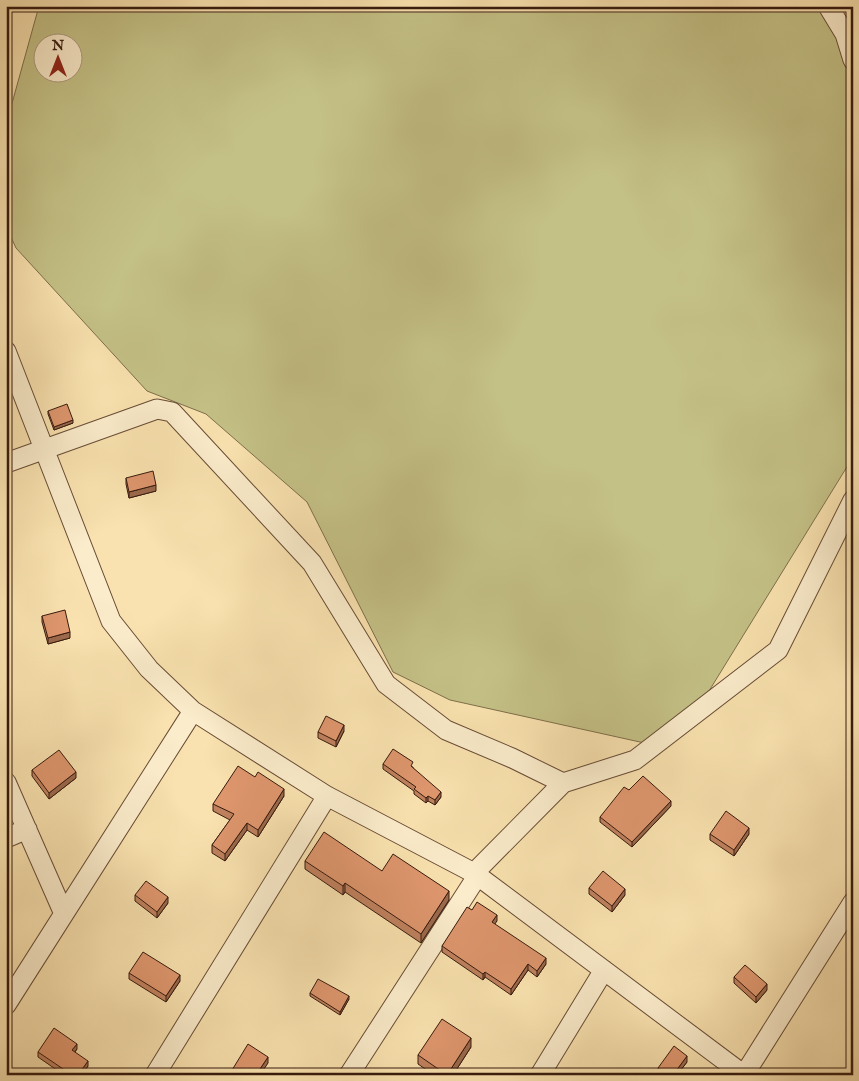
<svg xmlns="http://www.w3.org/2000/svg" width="859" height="1081" font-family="'IM FELL English',serif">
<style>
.green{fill:#c4c186;stroke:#7e6e4a;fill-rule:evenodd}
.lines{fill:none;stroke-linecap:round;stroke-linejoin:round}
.minor-casing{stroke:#684c36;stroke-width:21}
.minor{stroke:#fbeccb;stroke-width:19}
.wall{fill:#bf815e;stroke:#371a0e}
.shaded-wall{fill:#9b694c;stroke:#371a0e}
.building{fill:#de966d;stroke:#371a0e}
</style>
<rect width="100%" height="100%" fill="#f9e2af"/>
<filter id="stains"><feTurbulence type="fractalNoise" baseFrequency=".004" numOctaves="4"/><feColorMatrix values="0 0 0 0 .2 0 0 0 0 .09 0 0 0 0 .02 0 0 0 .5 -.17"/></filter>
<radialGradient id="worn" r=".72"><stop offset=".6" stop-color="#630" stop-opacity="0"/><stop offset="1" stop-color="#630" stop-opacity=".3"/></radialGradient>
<path class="green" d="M 39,6 L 835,6 L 853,72 L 853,457 L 701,704 L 649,744 L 450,700 L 393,672 L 307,502 L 206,414 L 147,391 L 16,248 L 6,226 L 6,125 ZM 42,42 L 72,42 L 72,72 L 42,72 Z"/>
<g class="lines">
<defs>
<path id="minor" d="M 828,6 L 845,34 L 853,60
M 6,351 L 111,621 L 149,669 L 193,711 L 327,796 L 474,873 L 563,783 L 635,760 L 778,650 L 853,500
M 6,463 L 157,409 L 172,412 L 312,563 L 386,684 L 446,730 L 512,758 L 563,783
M 6,782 L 64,914
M 6,838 L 27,829
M 474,873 L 744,1075
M 6,1005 L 193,711
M 155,1075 L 327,796
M 349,1075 L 478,875
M 540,1075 L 604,970
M 744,1075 L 853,902"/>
</defs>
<use href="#minor" class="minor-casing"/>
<use href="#minor" class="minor"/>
</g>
<path class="wall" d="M 48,411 L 73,423 L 54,430 L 48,414 Z
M 126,478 L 156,491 L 129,498 L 126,484 Z
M 42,616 L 70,638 L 48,644 L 42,622 Z
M 344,731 L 336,747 L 318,738 L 318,732 Z
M 383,764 L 413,767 L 413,768 L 441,797 L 435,805 L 428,801 L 426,803 L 414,794 L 414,791 L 383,769 Z
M 32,770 L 76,778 L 49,799 L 32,776 Z
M 629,790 L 671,806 L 632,847 L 600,822 L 600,817 Z
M 284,796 L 258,837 L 247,830 L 225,861 L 212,853 L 212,845 L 230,820 L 213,811 L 213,804 Z
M 710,834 L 749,834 L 734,856 L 710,840 Z
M 305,861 L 382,871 L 449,900 L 421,943 L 345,892 L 343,895 L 305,869 Z
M 589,888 L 625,895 L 612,912 L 589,894 Z
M 135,895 L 168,903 L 157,918 L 135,901 Z
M 472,910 L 497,921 L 494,924 L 546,964 L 537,977 L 528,970 L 511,995 L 485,977 L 483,980 L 442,952 L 442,946 Z
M 129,973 L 180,981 L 166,1002 L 129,979 Z
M 734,977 L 767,990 L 756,1003 L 734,983 Z
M 310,993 L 349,999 L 340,1015 L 310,996 Z
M 471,1047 L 453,1075 L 434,1075 L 418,1064 L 418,1055 Z
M 77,1049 L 75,1052 L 88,1066 L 82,1075 L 64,1075 L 38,1057 L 38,1052 Z
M 687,1062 L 677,1075 L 659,1075 L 658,1074 L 658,1068 Z"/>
<path class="shaded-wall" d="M 73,420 L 73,423 L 54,430 L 54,427 Z
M 156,485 L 156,491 L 129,498 L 129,492 Z
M 70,632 L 70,638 L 48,644 L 48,638 Z
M 344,725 L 344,731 L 336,747 L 336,741 Z
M 76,772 L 76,778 L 49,799 L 49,793 Z
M 284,789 L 284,796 L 258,837 L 258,830 Z
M 441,792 L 441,797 L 435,805 L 435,800 Z
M 428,796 L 428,801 L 426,803 L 426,798 Z
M 671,801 L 671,806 L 632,847 L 632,842 Z
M 247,823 L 247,830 L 225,861 L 225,854 Z
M 749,828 L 749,834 L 734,856 L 734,850 Z
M 345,883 L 345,892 L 343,895 L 343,886 Z
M 625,889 L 625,895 L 612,912 L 612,906 Z
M 449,891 L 449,900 L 421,943 L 421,934 Z
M 168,897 L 168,903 L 157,918 L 157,912 Z
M 497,915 L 497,921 L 492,928 L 492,922 Z
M 546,958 L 546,964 L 537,977 L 537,971 Z
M 528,964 L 528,970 L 511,995 L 511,989 Z
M 485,972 L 485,977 L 483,980 L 483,974 Z
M 180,975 L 180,981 L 166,1002 L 166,996 Z
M 767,984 L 767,990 L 756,1003 L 756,997 Z
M 349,996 L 349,999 L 340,1015 L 340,1012 Z
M 471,1038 L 471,1047 L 453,1075 L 447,1075 Z
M 77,1044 L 77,1049 L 72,1055 L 72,1050 Z
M 687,1056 L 687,1062 L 677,1075 L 673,1075 Z
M 268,1057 L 268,1063 L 260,1075 L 256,1075 Z
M 88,1061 L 88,1066 L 82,1075 L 78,1075 Z"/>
<path class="building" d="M 67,404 L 73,420 L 54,427 L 48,411 Z
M 153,471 L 156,485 L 129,492 L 126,478 Z
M 65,610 L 70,632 L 48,638 L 42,616 Z
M 326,716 L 344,725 L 336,741 L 318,732 Z
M 393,749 L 413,762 L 411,766 L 441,792 L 435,800 L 428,796 L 426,798 L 414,789 L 416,787 L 383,764 Z
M 59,750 L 76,772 L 49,793 L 32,770 Z
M 238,766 L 255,777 L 258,772 L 284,789 L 258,830 L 247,823 L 225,854 L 212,845 L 234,814 L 213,804 Z
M 643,776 L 671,801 L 632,842 L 600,817 L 624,787 L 629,790 Z
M 726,811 L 749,828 L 734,850 L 710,834 Z
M 324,832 L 382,871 L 393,854 L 449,891 L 421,934 L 345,883 L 343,886 L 305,861 Z
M 603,871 L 625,889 L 612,906 L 589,888 Z
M 146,881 L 168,897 L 157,912 L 135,895 Z
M 477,902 L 497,915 L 492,922 L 546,958 L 537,971 L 528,964 L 511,989 L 485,972 L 483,974 L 442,946 L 467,907 L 472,910 Z
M 143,952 L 180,975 L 166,996 L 129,973 Z
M 745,965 L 767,984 L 756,997 L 734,977 Z
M 318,979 L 349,996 L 340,1012 L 310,993 Z
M 442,1019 L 471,1038 L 447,1075 L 418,1055 Z
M 54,1028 L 77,1044 L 72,1050 L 88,1061 L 78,1075 L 72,1075 L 38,1052 Z
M 248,1044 L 268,1057 L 256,1075 L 229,1075 Z
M 674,1046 L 687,1056 L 673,1075 L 667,1075 L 658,1068 Z"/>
<rect width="859" height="1081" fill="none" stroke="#f9e2af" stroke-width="25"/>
<rect x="8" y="8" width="844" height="1066" fill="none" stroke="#371a0e" stroke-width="2.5"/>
<rect x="12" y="12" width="834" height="1056" fill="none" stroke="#371a0e"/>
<g transform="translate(58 58)"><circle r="24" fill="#fbeccb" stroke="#ad987f"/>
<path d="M0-4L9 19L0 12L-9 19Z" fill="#8f2418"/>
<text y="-8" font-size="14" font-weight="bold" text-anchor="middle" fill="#371a0e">N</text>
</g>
<rect width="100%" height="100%" filter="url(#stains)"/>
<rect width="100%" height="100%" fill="url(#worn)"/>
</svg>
